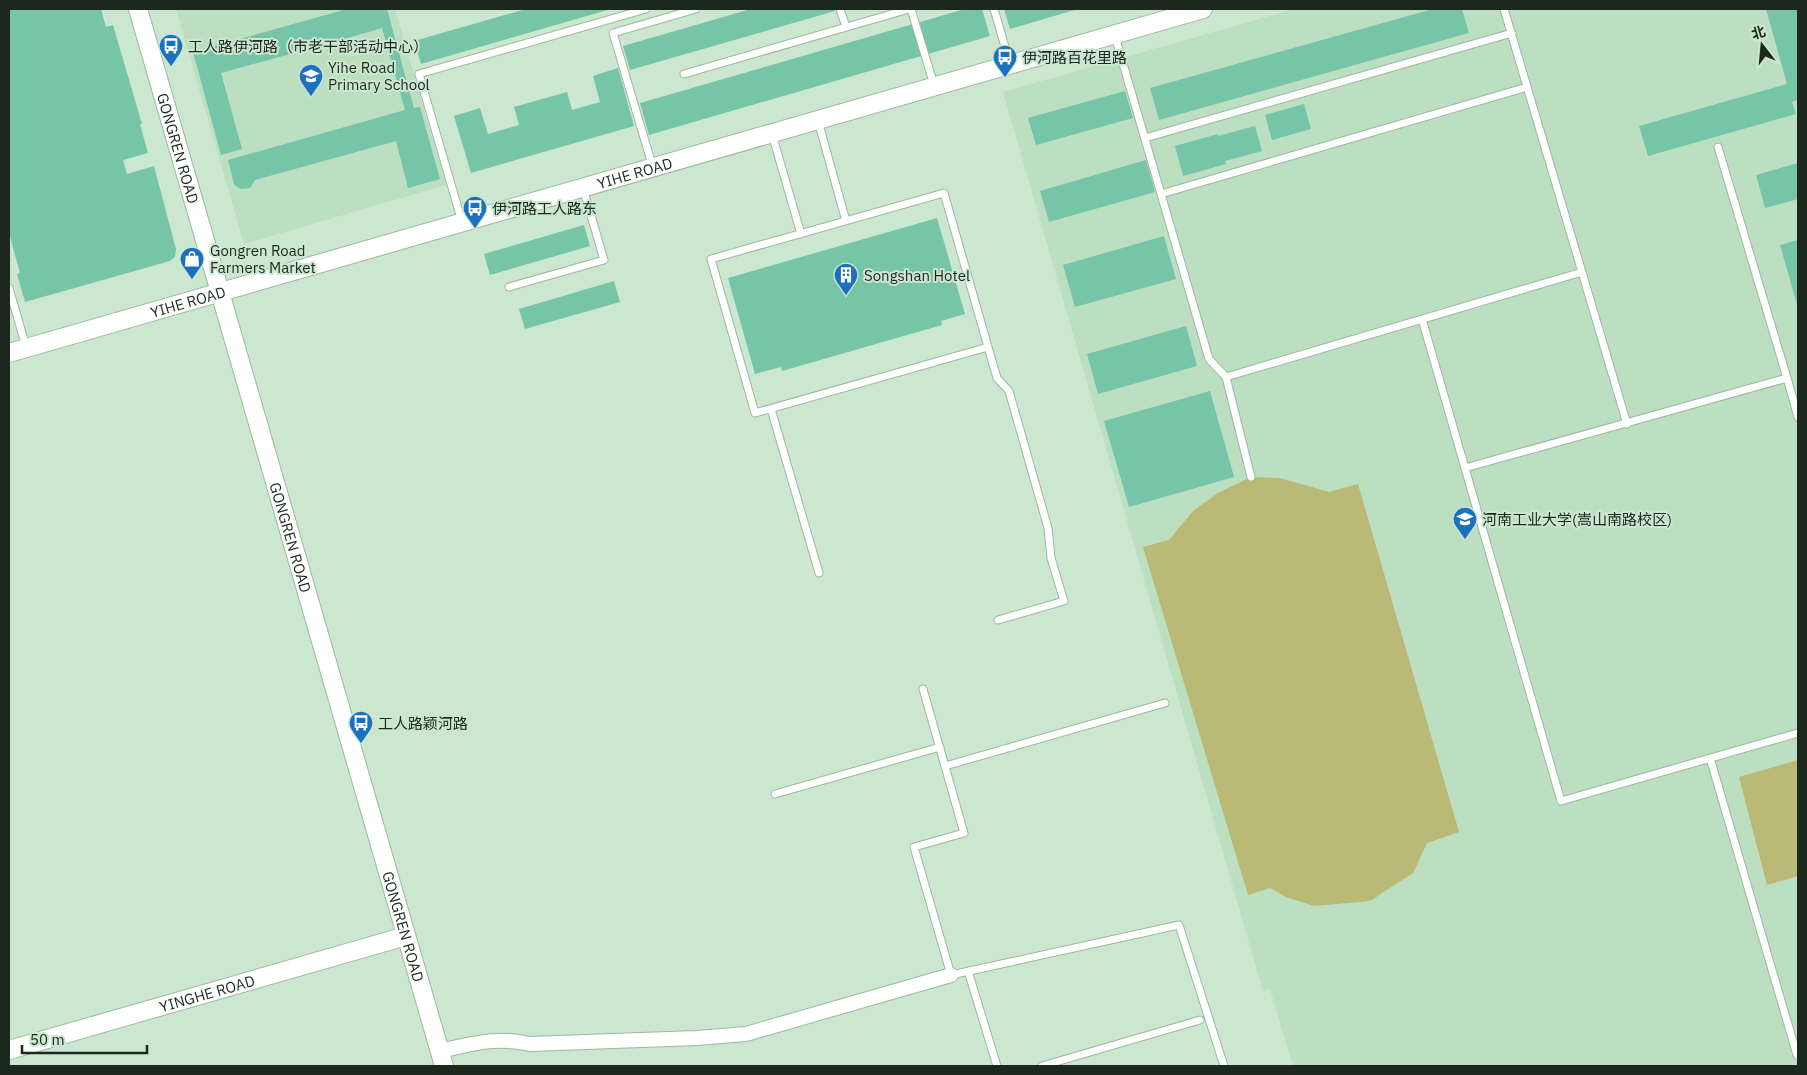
<svg xmlns="http://www.w3.org/2000/svg" width="1807" height="1075" font-family="'IBM Plex Sans','Noto Sans SC',sans-serif">
<style>
.built{fill:#bcdec1}
.green{fill:#bab975}
.building{fill:#76c5a9}
.lines{fill:none;stroke-linecap:round;stroke-linejoin:round}
.service-casing{stroke:#9db8a1;stroke-width:9}
.minor-casing{stroke:#9db8a1;stroke-width:16}
.tertiary-casing{stroke:#9db8a1;stroke-width:20}
.service{stroke:#fff;stroke-width:7}
.minor{stroke:#fff;stroke-width:14}
.tertiary{stroke:#fff;stroke-width:18}
.labels{text-anchor:middle;dominant-baseline:central;stroke-width:4;stroke-linejoin:round;paint-order:stroke}
.poi-label{font-size:15px;fill:#1c271e;stroke:#cbe7cf;text-anchor:start}
.street-label{font-size:15px;fill:#1c271e;stroke:#cbe7cf}
</style>
<rect width="100%" height="100%" fill="#cbe7cf"/>
<path class="built" d="M 176,9 L 395,9 L 446,185 L 244,244 Z
M 1294,9 L 1798,9 L 1798,1066 L 1293,1066 L 1270,989 L 1263,991 L 1003,92 Z"/>
<path class="green" d="M 1251,477 L 1280,478 L 1329,492 L 1358,484 L 1459,832 L 1427,843 L 1413,873 L 1370,901 L 1314,906 L 1286,897 L 1270,888 L 1248,895 L 1143,547 L 1169,540 L 1193,511 L 1218,493 Z
M 1798,760 L 1798,876 L 1767,885 L 1739,777 Z"/>
<path class="building" d="M 9,9 L 101,9 L 106,27 L 113,25 L 142,124 L 140,124 L 148,153 L 123,160 L 127,174 L 154,166 L 176,249 L 175,257 L 170,261 L 25,302 L 17,274 L 20,273 L 9,233 Z
M 347,9 L 387,9 L 414,108 L 420,107 L 440,179 L 408,188 L 396,141 L 255,180 L 250,188 L 241,189 L 237,187 L 234,184 L 228,160 L 405,110 L 382,28 L 348,38 L 349,43 L 338,46 L 337,41 L 221,73 L 242,149 L 221,155 L 193,52 Z
M 526,9 L 611,9 L 421,64 L 414,41 Z
M 751,9 L 834,9 L 835,11 L 630,70 L 623,46 Z
M 965,9 L 982,9 L 990,36 L 649,135 L 640,103 Z
M 1004,9 L 1078,9 L 1010,29 Z
M 1433,9 L 1462,9 L 1469,33 L 1159,120 L 1150,88 Z
M 1766,9 L 1798,9 L 1798,100 L 1792,102 L 1796,114 L 1648,156 L 1639,126 L 1787,84 Z
M 618,68 L 634,126 L 471,173 L 454,116 L 480,108 L 488,134 L 519,125 L 514,107 L 567,92 L 572,110 L 600,102 L 593,76 Z
M 1125,91 L 1133,118 L 1036,145 L 1028,118 Z
M 1304,104 L 1311,129 L 1272,140 L 1265,115 Z
M 1255,126 L 1262,151 L 1225,161 L 1226,164 L 1183,176 L 1175,146 L 1218,134 L 1218,136 Z
M 1146,160 L 1155,192 L 1049,222 L 1040,191 Z
M 1798,163 L 1798,199 L 1765,208 L 1756,175 Z
M 937,218 L 965,314 L 941,321 L 942,325 L 782,371 L 781,367 L 755,374 L 728,278 Z
M 584,225 L 590,246 L 490,275 L 484,254 Z
M 1164,236 L 1176,279 L 1075,307 L 1063,265 Z
M 1798,240 L 1798,308 L 1780,245 Z
M 614,281 L 620,302 L 525,329 L 519,309 Z
M 1186,326 L 1197,366 L 1098,394 L 1087,354 Z
M 1210,391 L 1234,477 L 1129,507 L 1104,421 Z"/>
<g class="lines">
<defs>
<path id="service" d="M 840,9 L 846,27
M 911,9 L 934,85
M 994,9 L 1010,64
M 1504,9 L 1627,424
M 1115,36 L 1209,359 L 1226,377 L 1251,477
M 684,74 L 909,9
M 818,121 L 846,221
M 772,134 L 801,234
M 1145,138 L 1512,33
M 1718,147 L 1787,378
M 653,168 L 613,33 L 696,9
M 944,193 L 988,347 L 755,413 L 711,259 Z
M 1161,194 L 1527,87
M 462,222 L 419,74 L 646,9
M 509,287 L 604,260 L 583,188
M 9,288 L 26,347
M 1422,319 L 1561,801 L 1798,733
M 988,347 L 997,378 L 1009,391 L 1048,528 L 1051,558 L 1064,601 L 998,620
M 1226,377 L 1582,272
M 771,409 L 819,573
M 1465,468 L 1787,378 L 1798,417
M 923,689 L 964,833 L 914,847 L 951,975 L 1179,925 L 1224,1066
M 1710,758 L 1797,1055
M 945,766 L 1165,703
M 775,794 L 940,747
M 968,971 L 997,1066
M 1042,1066 L 1200,1020"/>
<path id="minor" d="M 439,1051 C 473,1044 495,1036 530,1044 L 697,1038 L 746,1034 L 951,975"/>
<g id="tertiary">
<path id="s1" d="M 138,9 L 444,1066"/>
<path id="s2" d="M 9,353 L 1203,9"/>
<path id="s3" d="M 9,1050 L 406,936"/>
</g>
</defs>
<use href="#service" class="service-casing"/>
<use href="#minor" class="minor-casing"/>
<use href="#tertiary" class="tertiary-casing"/>
<use href="#service" class="service"/>
<use href="#minor" class="minor"/>
<use href="#tertiary" class="tertiary"/>
</g>
<defs>
<symbol id="bus-pin" viewBox="-11 -11 22 30"><path d="M0 17L-7.5 6A9.5 9.5 0 1 1 7.5 6Z" fill="#1c71bf" stroke="#cbe7cf"/><path d="M-5-6H5V4H4V6H2V4H-2V6H-4V4H-5ZM-3.5-4V0h7V-4ZM-3.5 1.2v1.5H-2V1.2ZM2 1.2v1.5H3.5V1.2Z" fill="#fff"/></symbol>
<symbol id="school-pin" viewBox="-11 -11 22 30"><path d="M0 17L-7.5 6A9.5 9.5 0 1 1 7.5 6Z" fill="#1c71bf" stroke="#cbe7cf"/><path d="M0-5L7-2L0 1L-7-2ZM-4 1L0 2.5L4 1V4Q0 6-4 4Z" fill="#fff"/></symbol>
<symbol id="shop-pin" viewBox="-11 -11 22 30"><path d="M0 17L-7.5 6A9.5 9.5 0 1 1 7.5 6Z" fill="#1c71bf" stroke="#cbe7cf"/><path d="M-5-2.5h2.3a2.7 3.5 0 0 1 5.4 0H5L5.5 6h-11ZM-1.5-2.5h3a1.5 2.3 0 0 0-3 0Z" fill="#fff"/></symbol>
<symbol id="building-pin" viewBox="-11 -11 22 30"><path d="M0 17L-7.5 6A9.5 9.5 0 1 1 7.5 6Z" fill="#1c71bf" stroke="#cbe7cf"/><path d="M-4-6H4V6H1V3H-1V6H-4ZM-2.5-4.3h1.7v1.8h-1.7ZM.8-4.3h1.7v1.8H.8ZM-2.5-1h1.7V.8h-1.7ZM.8-1h1.7V.8H.8Z" fill="#fff"/></symbol>
<symbol id="university-pin" viewBox="-11 -11 22 30"><path d="M0 17L-7.5 6A9.5 9.5 0 1 1 7.5 6Z" fill="#1c71bf" stroke="#cbe7cf"/><path d="M0-5L7-2L0 1L-7-2ZM-4 1L0 2.5L4 1V4Q0 6-4 4Z" fill="#fff"/></symbol>
</defs>
<g fill-rule="evenodd">
<use href="#bus-pin" x="157" y="32" width="28" height="38"/>
<use href="#bus-pin" x="991" y="43" width="28" height="38"/>
<use href="#school-pin" x="297" y="62" width="28" height="38"/>
<use href="#bus-pin" x="461" y="194" width="28" height="38"/>
<use href="#shop-pin" x="178" y="245" width="28" height="38"/>
<use href="#building-pin" x="832" y="261" width="28" height="38"/>
<use href="#university-pin" x="1451" y="505" width="28" height="38"/>
<use href="#bus-pin" x="347" y="709" width="28" height="38"/>
</g>
<g class="labels">
<g class="poi-label">
<text x="188" y="46">工人路伊河路（市老干部活动中心）</text>
<text x="1022" y="57">伊河路百花里路</text>
<text x="328" y="67">Yihe Road<tspan x="328" dy="17">Primary School</tspan></text>
<text x="492" y="208">伊河路工人路东</text>
<text x="210" y="250">Gongren Road<tspan x="210" dy="17">Farmers Market</tspan></text>
<text x="864" y="275">Songshan Hotel</text>
<text x="1482" y="519">河南工业大学(嵩山南路校区)</text>
<text x="378" y="723">工人路颖河路</text>
</g>
<g class="street-label">
<text stroke="none"><textPath href="#s1" startOffset="145">GONGREN ROAD</textPath></text>
<text stroke="none"><textPath href="#s2" startOffset="651">YIHE ROAD</textPath></text>
<text stroke="none"><textPath href="#s2" startOffset="186">YIHE ROAD</textPath></text>
<text stroke="none"><textPath href="#s1" startOffset="550">GONGREN ROAD</textPath></text>
<text stroke="none"><textPath href="#s1" startOffset="955">GONGREN ROAD</textPath></text>
<text stroke="none"><textPath href="#s3" startOffset="206">YINGHE ROAD</textPath></text>
</g>
</g>
<rect width="1807" height="1075" fill="none" stroke="#1c271e" stroke-width="20"/>
<g transform="translate(1762 45) rotate(344)" stroke="#cbe7cf" stroke-width="4" paint-order="stroke">
<path d="M0-4L9 19L0 12L-9 19Z" fill="#1c271e"/>
<text y="-8" font-size="14" font-weight="bold" text-anchor="middle" fill="#1c271e">北</text>
</g>
<path d="M22 1045v8h125v-8" fill="none" stroke="#1c271e" stroke-width="2.5"/>
<text x="30" y="1045" font-size="15" fill="#1c271e" stroke="#cbe7cf" stroke-width="4" paint-order="stroke">50 m</text>
</svg>
